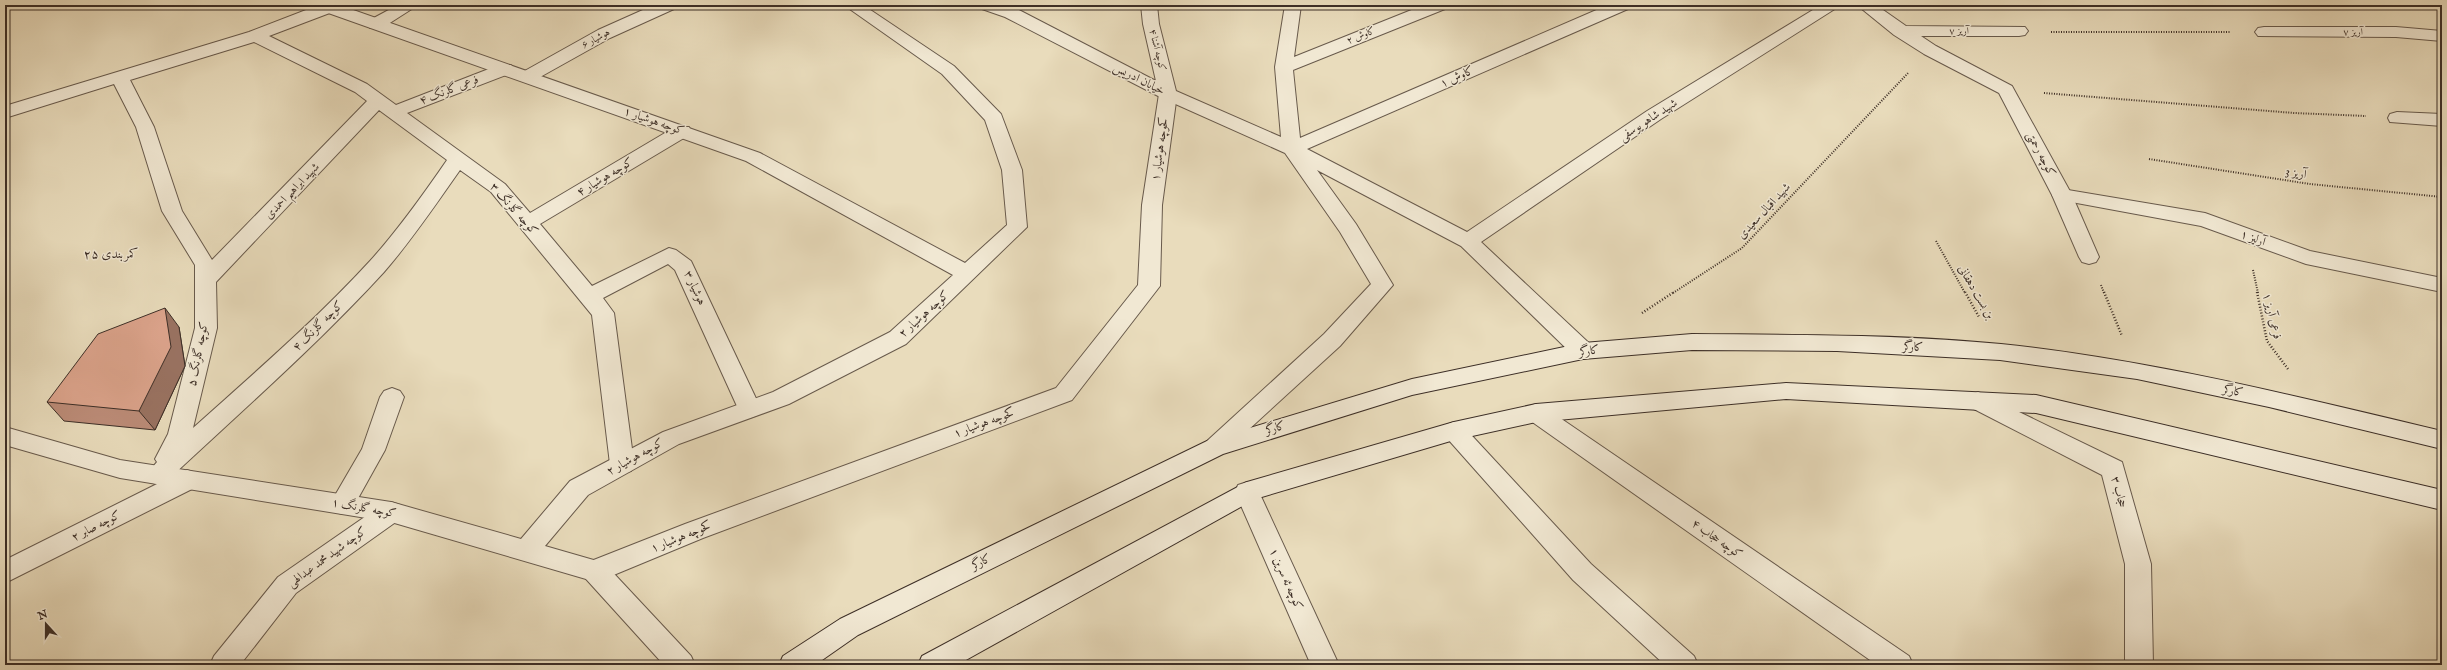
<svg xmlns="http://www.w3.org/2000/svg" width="2447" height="670" font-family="'IM FELL English',Amiri,serif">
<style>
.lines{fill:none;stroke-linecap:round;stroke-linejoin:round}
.lane-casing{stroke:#685a4c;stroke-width:2}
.street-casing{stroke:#685a4c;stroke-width:2}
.secondary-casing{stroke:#3d2f27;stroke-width:2}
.path-far1{stroke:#3d2f27;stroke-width:2;stroke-dasharray:1 1.5;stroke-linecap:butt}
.path{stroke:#3d2f27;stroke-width:2.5;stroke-dasharray:1 2;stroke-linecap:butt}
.lane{fill:#f1e8d3;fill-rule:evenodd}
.street{fill:#f1e8d3;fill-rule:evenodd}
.secondary{fill:#f1e8d3;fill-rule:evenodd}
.wall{fill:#bc8c78;stroke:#3d2f27}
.shaded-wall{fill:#997261;stroke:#3d2f27}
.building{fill:#dba38b;stroke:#3d2f27}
.labels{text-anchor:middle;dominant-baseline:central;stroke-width:3;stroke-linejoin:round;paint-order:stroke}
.far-street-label{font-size:10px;fill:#3d2f27;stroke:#f1e8d3}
.street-label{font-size:12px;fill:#3d2f27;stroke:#f1e8d3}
.neighbourhood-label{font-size:13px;fill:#3d2f27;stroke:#f1e8d3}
</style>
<rect width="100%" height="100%" fill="#e9dcbc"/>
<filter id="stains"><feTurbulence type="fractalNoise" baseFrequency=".005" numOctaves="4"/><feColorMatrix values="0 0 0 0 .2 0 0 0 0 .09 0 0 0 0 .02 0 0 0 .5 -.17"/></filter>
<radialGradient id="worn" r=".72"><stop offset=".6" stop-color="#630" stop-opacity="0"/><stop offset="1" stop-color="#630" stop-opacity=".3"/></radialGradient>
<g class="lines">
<defs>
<path id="lane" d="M 319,5 L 336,5 L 337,7 L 335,11 L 269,36 L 367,84 L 396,105 L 499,65 L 511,65 L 514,69 L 511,73 L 407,113 L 505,184 L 530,213 L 675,127 L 689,127 L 691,131 L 689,135 L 540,224 L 592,286 L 669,248 L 676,250 L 691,261 L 761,409 L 757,415 L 749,418 L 741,415 L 675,270 L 668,264 L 603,298 L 614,313 L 634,464 L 631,471 L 622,473 L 613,471 L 610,464 L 592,315 L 491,192 L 460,170 C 436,204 412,240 384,272 C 318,344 244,409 172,476 L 187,470 L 196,473 L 199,480 L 196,487 L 5,583 L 5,560 L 157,484 L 149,482 L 146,475 L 157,462 L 155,459 L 168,434 L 195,328 L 195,265 L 162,211 L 136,127 L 114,84 L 5,118 L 5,106 L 249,32 ZM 254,42 L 355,92 L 367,101 L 212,260 L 182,211 L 154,127 L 130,80 ZM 379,110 L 447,160 C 423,195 398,230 370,261 C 315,321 253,374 193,428 L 217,328 L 216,282 Z
M 398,5 L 418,5 L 382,28 L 370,28 L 368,24 L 370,20 Z
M 654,5 L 676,5 L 674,9 L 610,38 L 533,81 L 521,81 L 518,77 L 521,73 L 598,30 Z
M 1168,89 L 1174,90 L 1177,94 L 1162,205 L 1160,286 L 1072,400 L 703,538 L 604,579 L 595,582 L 586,579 L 582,571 L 586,563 L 685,524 L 1056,388 L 1138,285 L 1142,205 L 1159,94 L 1162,90 Z
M 2062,189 L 2205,213 L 2310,251 L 2442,278 L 2442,292 L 2306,264 L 2201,226 L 2055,199 L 2052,195 L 2055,191 Z
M 392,388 L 400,391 L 404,397 L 385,450 L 351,511 L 342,514 L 333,511 L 330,504 L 362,449 L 380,397 L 384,391 Z
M 1978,392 L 2122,462 L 2151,564 L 2153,665 L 2125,665 L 2125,564 L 2102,475 L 1970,407 L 1966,401 L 1970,395 Z
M 1454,422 L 1462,425 L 1591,564 L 1694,656 L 1698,665 L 1665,665 L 1573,580 L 1446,437 L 1442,431 L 1446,425 Z
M 391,502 L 400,505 L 403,512 L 400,519 L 296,593 L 240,665 L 210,665 L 214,656 L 278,577 L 382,505 Z"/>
<path id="street" d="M 315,5 L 339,5 L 760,153 L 965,263 L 1007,225 L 1002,170 L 985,120 L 942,74 L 844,5 L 863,5 L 954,66 L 1001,114 L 1022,170 L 1027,227 L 906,344 L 789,404 L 679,444 L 588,495 L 545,546 L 604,563 L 691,656 L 695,665 L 664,665 L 586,579 L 391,522 L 120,478 L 5,445 L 5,427 L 120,460 L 391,502 L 521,539 L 570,481 L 663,432 L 773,392 L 890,332 L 953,275 L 746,161 L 317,9 Z
M 980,5 L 1004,5 L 1017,9 L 1156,81 L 1143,24 L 1141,5 L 1157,5 L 1159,24 L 1176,91 L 1281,137 L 1275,67 L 1285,5 L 1301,5 L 1294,57 L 1424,5 L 1447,5 L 1445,9 L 1293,70 L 1300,138 L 1608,5 L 1630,5 L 1628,9 L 1307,149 L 1467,232 L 1647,111 L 1821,5 L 1841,5 L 1661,119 L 1481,242 L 1591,345 L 1594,351 L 1591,357 L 1583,359 L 1575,357 L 1461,246 L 1317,170 L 1356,224 L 1393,285 L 1340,346 L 1223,453 L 1215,456 L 1207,453 L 1203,447 L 1207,441 L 1324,334 L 1371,284 L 1340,232 L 1285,153 L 1162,98 L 1005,17 L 982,9 Z
M 1857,5 L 1876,5 L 1906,26 L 2025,27 L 2028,31 L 2025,35 L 2019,36 L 1921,36 L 1936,46 L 2012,86 L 2072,195 L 2099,257 L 2096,262 L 2089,264 L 2082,262 L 2079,257 L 2052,195 L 1999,93 L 1924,54 L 1894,35 Z
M 2264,27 L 2396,27 L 2442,31 L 2442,41 L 2396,37 L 2258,36 L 2255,32 L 2258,28 Z
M 2397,112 L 2442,114 L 2442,126 L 2390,122 L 2388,118 L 2390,114 Z
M 1536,404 L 1544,407 L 1909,656 L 1913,665 L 1877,665 L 1528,419 L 1524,413 L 1528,407 Z
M 1247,482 L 1256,485 L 1259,492 L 1339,665 L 1311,665 L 1235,492 L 1238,485 Z"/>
<path id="secondary" d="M 1692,334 C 1795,335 1899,334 2001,344 C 2150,360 2296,396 2442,431 L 2442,449 L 2269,407 L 2137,379 L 2000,360 L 1837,351 L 1692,350 L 1583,359 L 1412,395 L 1223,454 L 858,635 L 815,665 L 779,665 L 783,656 L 840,619 L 1207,441 L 1412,379 L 1583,343 Z
M 1786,383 L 2036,395 L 2442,490 L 2442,510 L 2036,413 L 1786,399 L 1536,422 L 1454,440 L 1255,499 L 957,665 L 918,665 L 922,656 L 1247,482 L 1454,422 L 1536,404 Z"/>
</defs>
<use href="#lane" class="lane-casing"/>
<use href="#street" class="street-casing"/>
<use href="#secondary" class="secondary-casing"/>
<path class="path-far1" d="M 2051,32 L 2230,32
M 2044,93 L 2294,113 L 2366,116
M 2149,159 L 2310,184 L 2442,197
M 1936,241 L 1965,293
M 2253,270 L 2258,293
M 2101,285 L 2104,293
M 1673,293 L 1742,248 L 1909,72"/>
<path class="path" d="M 1965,292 L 1979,317
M 2104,292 L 2122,336
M 2257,292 L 2267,341 L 2288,369
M 1642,313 L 1674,292"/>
<use href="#lane" class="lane"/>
<use href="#street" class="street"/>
<use href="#secondary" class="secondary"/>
</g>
<path class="wall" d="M 179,327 L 185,366 L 155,430 L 64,421 L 47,402 Z"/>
<path class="shaded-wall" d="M 165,308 L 179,327 L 185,366 L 155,430 L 139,411 Z"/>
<path class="building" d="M 165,308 L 171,347 L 139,411 L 47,402 L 98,334 Z"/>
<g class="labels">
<g class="far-street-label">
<text x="1959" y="31">آریز ۷</text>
<text x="2353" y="32">آریز ۷</text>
<text transform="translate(1361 36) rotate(-22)">کاوش ۲</text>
<text transform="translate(596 39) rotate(-28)">هوشیار ۶</text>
<text transform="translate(1157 50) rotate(76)">کوچه آشنا ۴</text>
</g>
<g class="street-label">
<text transform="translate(1457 77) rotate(-24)">کاوش ۱</text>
<text transform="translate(1139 79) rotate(27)">خیابان ادریس</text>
<text transform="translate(449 90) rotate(-21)">فرعی گلرنگ ۴</text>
<text transform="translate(1648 120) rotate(-33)">شهید شاهو یوسفی</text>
<text transform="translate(654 121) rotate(19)">کوچه هوشیار ۱</text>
<text transform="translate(1160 149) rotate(-82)">کحوچه هوشیار ۱</text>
<text transform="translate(2041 154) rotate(62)">کوچه رحمتی</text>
<text transform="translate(2296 173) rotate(9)">آریز 3</text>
<text transform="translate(605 177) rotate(-31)">کوچه هوشیار ۴</text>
<text transform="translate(292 191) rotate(-46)">شهید ابراهیم احمدی</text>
<text transform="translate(514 209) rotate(48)">کوچه گلرنگ ۳</text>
<text transform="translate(1764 211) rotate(-47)">شهید اقبال سعیدی</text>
<text transform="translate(2253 238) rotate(20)">آرلیز ۱</text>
<text transform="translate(695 288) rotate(65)">هوشیار ۳</text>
<text transform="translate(1976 292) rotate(60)">بن بست دهقانی</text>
<text transform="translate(924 314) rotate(-42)">کوچه هوشیار ۲</text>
<text transform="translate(2272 316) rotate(76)">فرعی آریز ۱</text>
<text transform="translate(318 326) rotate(-45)">کوچه گلرنگ ۴</text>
<text transform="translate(1913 347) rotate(3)">کارگر</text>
<text transform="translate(1589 351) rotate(-7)">کارگر</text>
<text transform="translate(198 354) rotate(-79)">کوچه گلرنگ ۵</text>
<text transform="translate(2233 391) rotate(12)">کارگر</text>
<text transform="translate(984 423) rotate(-20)">کحوچه هوشیار ۱</text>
<text transform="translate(1275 428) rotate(-17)">کارگر</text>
<text transform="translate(635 457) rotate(-29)">کوچه هوشیار ۲</text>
<text transform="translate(2119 492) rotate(75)">حجاب ۳</text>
<text transform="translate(364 508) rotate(10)">کوچه گلرنگ ۱</text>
<text transform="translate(96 526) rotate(-27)">کوچه صابر ۲</text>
<text transform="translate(681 537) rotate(-22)">کحوچه هوشیار ۱</text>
<text transform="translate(1717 539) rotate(35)">کوچه حجاب ۴</text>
<text transform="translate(327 557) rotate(-36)">کوچه شهید محمد عبدالهی</text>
<text transform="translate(981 562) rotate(-26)">کارگر</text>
<text transform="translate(1286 579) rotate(66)">کوچه ئه سرین ۱</text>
</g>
<g class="neighbourhood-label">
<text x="111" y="254">کمربندی ۲۵</text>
</g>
</g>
<rect width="2447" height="670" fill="none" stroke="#e9dcbc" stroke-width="20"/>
<rect x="6" y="6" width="2435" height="658" fill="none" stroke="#3d2f27" stroke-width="2"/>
<rect x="10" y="10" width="2427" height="650" fill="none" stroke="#3d2f27"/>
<g transform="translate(46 624) rotate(339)" stroke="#f1e8d3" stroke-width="3" paint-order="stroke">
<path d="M0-3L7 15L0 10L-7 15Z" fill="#3d2f27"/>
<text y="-6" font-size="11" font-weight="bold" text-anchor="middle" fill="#3d2f27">N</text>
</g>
<rect width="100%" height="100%" filter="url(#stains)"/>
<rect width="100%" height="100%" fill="url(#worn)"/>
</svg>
